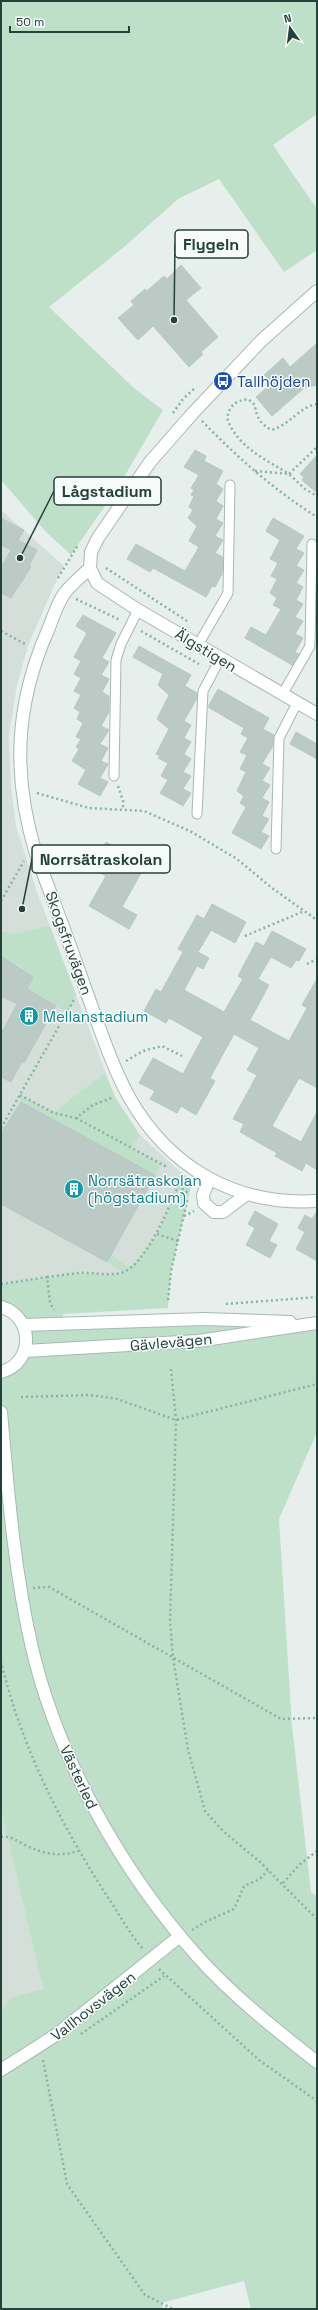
<svg xmlns="http://www.w3.org/2000/svg" width="318" height="2310" font-family="'Space Grotesk',sans-serif">
<style>
.built{fill:#d4dfda}
.green{fill:#bfe0c8}
.building{fill:#bbcac4;stroke:#b8c9c2}
.lines{fill:none;stroke-linecap:round;stroke-linejoin:round}
.lane-casing{stroke:#a8b8b2;stroke-width:11}
.street-casing{stroke:#a8b8b2;stroke-width:14}
.secondary-casing{stroke:#a4bbb3;stroke-width:14}
.path{stroke:#86b3a5;stroke-width:2.5;stroke-dasharray:2 3;stroke-linecap:butt}
.lane{stroke:#fff;stroke-width:9}
.street{stroke:#fff;stroke-width:12}
.secondary{stroke:#fff;stroke-width:12}
.labels{text-anchor:middle;dominant-baseline:central;stroke-width:3;stroke-linejoin:round;paint-order:stroke}
.transit-label{font-size:15px;fill:#164399;stroke:#f7fbf9;text-anchor:start}
.street-label{font-size:15px;fill:#24423a;stroke:#f7fbf9}
.culture-label{font-size:15px;fill:#0d838f;stroke:#f7fbf9;text-anchor:start}
.leader{fill:none;stroke:#24423a;stroke-width:1.5}
.callout-dot{fill:#24423a;stroke:#f7fbf9;stroke-width:1.5}
.callout{fill:#f7fbf9;stroke:#24423a;stroke-width:1.5}
.callout-label{font-size:16px;text-anchor:middle;font-weight:bold;fill:#24423a}
</style>
<rect width="100%" height="100%" fill="#e6efeb"/>
<path class="built" d="M 1,510 L 64,566 L 54,586 L 28,646 L 17,685 L 9,735 L 11,788 L 16,826 L 37,892 L 115,1097 L 140,1135 L 183,1174 L 157,1234 L 130,1268 L 122,1272 L 110,1275 L 79,1273 L 1,1284 Z
M 1,1810 L 43,1989 L 1,2013 Z"/>
<path class="green" d="M 1,1 L 317,1 L 317,114 L 273,145 L 317,209 L 317,250 L 284,272 L 219,179 L 178,199 L 124,247 L 49,307 L 135,389 L 163,410 L 120,484 L 71,555 L 46,532 L 1,480 Z
M 50,926 L 76,995 L 67,1012 L 27,989 L 33,977 L 21,970 L 22,967 L 17,965 L 16,967 L 3,960 L 4,958 L 1,956 L 1,931 L 14,934 Z
M 105,1073 L 115,1097 L 140,1135 L 131,1148 L 161,1164 L 155,1175 L 21,1102 L 20,1095 L 54,1112 Z
M 183,1174 L 192,1182 L 171,1271 L 168,1308 L 63,1314 L 63,1323 L 317,1323 L 317,1432 L 279,1519 L 292,1726 L 311,1892 L 317,1897 L 317,2309 L 251,2309 L 244,2281 L 161,2303 L 163,2309 L 1,2309 L 1,2013 L 10,1998 L 43,1989 L 1,1810 L 1,1372 L 15,1366 L 27,1333 L 1,1307 L 1,1284 L 79,1273 L 110,1275 L 122,1272 L 107,1262 L 111,1255 L 130,1268 L 157,1234 Z"/>
<path class="building" d="M 181,265 L 201,288 L 186,300 L 218,337 L 201,352 L 203,354 L 189,367 L 153,326 L 138,340 L 118,318 L 134,305 L 131,301 L 145,289 L 147,291 L 164,276 L 167,279 Z
M 317,343 L 317,385 L 304,388 L 272,416 L 256,397 L 272,383 L 264,375 L 283,358 L 290,367 Z
M 195,450 L 206,456 L 204,461 L 223,471 L 216,484 L 223,489 L 216,501 L 223,506 L 216,519 L 223,523 L 215,536 L 223,540 L 215,553 L 223,557 L 222,574 L 215,587 L 212,586 L 206,597 L 153,568 L 150,572 L 127,559 L 136,544 L 185,571 L 199,547 L 189,541 L 197,526 L 188,518 L 193,510 L 189,507 L 194,496 L 191,495 L 194,490 L 191,488 L 199,475 L 184,467 Z
M 317,455 L 317,493 L 302,480 L 304,477 L 300,474 Z
M 1,518 L 24,530 L 18,540 L 37,550 L 29,566 L 31,567 L 11,598 L 1,593 L 1,568 L 11,550 L 1,545 Z
M 273,518 L 304,536 L 296,549 L 304,553 L 296,566 L 304,570 L 296,583 L 303,587 L 296,600 L 303,604 L 295,617 L 303,621 L 295,634 L 303,638 L 295,652 L 299,654 L 292,665 L 245,638 L 251,627 L 266,635 L 281,609 L 273,605 L 277,598 L 270,593 L 277,579 L 271,576 L 278,563 L 270,559 L 280,540 L 266,531 Z
M 83,615 L 116,633 L 102,658 L 109,662 L 101,675 L 109,679 L 102,692 L 109,696 L 109,712 L 101,726 L 109,730 L 100,744 L 108,748 L 101,761 L 108,764 L 100,778 L 108,782 L 100,796 L 78,784 L 86,770 L 72,761 L 79,749 L 76,747 L 81,739 L 76,737 L 83,723 L 77,719 L 80,712 L 74,708 L 81,695 L 74,691 L 81,678 L 74,674 L 81,661 L 74,657 L 87,633 L 76,626 Z
M 139,646 L 191,675 L 185,686 L 197,693 L 197,698 L 184,721 L 191,725 L 184,738 L 191,742 L 184,754 L 191,759 L 183,772 L 191,776 L 183,789 L 191,793 L 183,806 L 160,793 L 168,780 L 161,776 L 168,763 L 158,758 L 160,756 L 156,754 L 169,729 L 157,719 L 169,695 L 158,685 L 163,674 L 133,657 Z
M 218,689 L 269,718 L 263,729 L 274,735 L 273,746 L 262,764 L 270,768 L 262,781 L 270,785 L 262,798 L 269,802 L 262,816 L 269,819 L 261,832 L 269,836 L 261,849 L 232,833 L 246,807 L 240,803 L 244,796 L 237,791 L 246,772 L 240,769 L 247,755 L 240,752 L 248,738 L 241,734 L 244,728 L 208,707 Z
M 296,732 L 317,744 L 317,759 L 290,744 Z
M 106,842 L 146,864 L 122,907 L 137,915 L 129,929 L 89,906 L 106,876 L 91,868 Z
M 212,904 L 246,922 L 235,943 L 211,930 L 198,952 L 209,958 L 203,969 L 197,966 L 184,990 L 224,1012 L 243,979 L 238,976 L 256,942 L 264,946 L 272,931 L 306,949 L 299,961 L 296,960 L 291,968 L 271,957 L 258,979 L 269,985 L 250,1020 L 289,1041 L 307,1008 L 302,1005 L 317,979 L 317,1088 L 299,1078 L 272,1126 L 301,1142 L 317,1112 L 317,1170 L 306,1163 L 302,1171 L 275,1156 L 277,1153 L 240,1132 L 244,1124 L 233,1119 L 257,1075 L 247,1070 L 259,1048 L 234,1034 L 210,1078 L 215,1081 L 196,1115 L 181,1106 L 177,1113 L 150,1099 L 155,1091 L 139,1083 L 153,1058 L 183,1074 L 203,1037 L 169,1018 L 166,1023 L 144,1011 L 156,989 L 161,992 L 183,952 L 178,949 L 197,915 L 204,919 Z
M 1,956 L 33,977 L 27,989 L 56,1006 L 24,1063 L 22,1062 L 11,1082 L 1,1077 L 1,1034 L 17,1004 L 1,996 Z
M 21,1102 L 155,1175 L 107,1262 L 1,1204 L 1,1133 Z
M 255,1211 L 278,1224 L 269,1241 L 277,1245 L 270,1258 L 246,1245 L 255,1228 L 248,1224 Z
M 317,1211 L 317,1261 L 296,1249 L 305,1232 L 298,1228 L 305,1215 L 312,1219 Z"/>
<g class="lines">
<defs>
<path id="lane" d="M 198,645 L 228,593 L 230,485
M 282,695 L 310,646 L 312,544
M 114,776 L 116,660 L 121,644 L 138,610
M 197,814 L 203,691 L 220,659
M 276,849 L 279,738 L 297,703"/>
<path id="street" d="M 317,291 L 261,341 L 193,413 L 150,462 L 98,538 L 91,552 L 90,568 L 97,583 L 138,610 L 317,714
M 90,568 C 82,576 71,584 64,594 C 57,604 53,618 48,630 C 15,705 12,775 36,854 C 52,898 69,941 84,985 C 98,1023 110,1062 129,1097 C 169,1168 236,1206 317,1201
M 209,1180 L 203,1195 L 204,1203 L 214,1212 L 223,1212 L 247,1194"/>
<path id="secondary" d="M 1,1307 C 34,1316 35,1363 1,1372
M 24,1325 L 204,1319 L 290,1322
M 25,1351 L 198,1341 L 317,1323
M 1,1412 C 8,1491 14,1570 32,1648 C 58,1759 122,1872 198,1957 C 233,1996 276,2030 317,2062
M 1,2070 L 56,2035 L 180,1936"/>
</defs>
<use href="#lane" class="lane-casing"/>
<use href="#street" class="street-casing"/>
<use href="#secondary" class="secondary-casing"/>
<path class="path" d="M 317,404 C 299,407 291,424 272,430 C 261,425 256,417 255,405 L 248,399 C 235,401 230,405 227,418 C 237,447 265,459 289,474 L 317,447
M 173,413 L 183,399 L 196,387
M 202,421 C 237,457 274,490 317,517
M 255,471 L 289,474 L 305,489 L 317,496
M 106,568 L 187,621
M 58,578 L 78,545
M 76,599 L 120,620
M 1,631 L 27,645
M 141,631 L 199,664
M 118,786 L 123,801 L 123,810
M 37,793 L 89,808 L 144,811 L 190,831 L 237,859 L 272,888 L 317,920
M 1,901 L 24,861
M 245,936 L 302,912
M 307,964 L 317,959
M 126,1061 L 143,1051 L 162,1046 L 182,1056
M 20,1095 L 54,1113 L 76,1118 L 93,1105 L 114,1097
M 76,1118 L 167,1167
M 1,1128 L 75,998
M 178,1185 L 189,1194
M 184,1216 L 194,1211
M 157,1234 L 178,1241
M 47,1277 C 57,1276 68,1274 78,1273 C 92,1272 106,1276 121,1273 C 147,1266 172,1200 182,1176
M 1,1284 L 47,1277 L 50,1302 L 54,1310
M 168,1300 L 171,1271 L 188,1197
M 226,1304 L 317,1297
M 171,1369 L 176,1420 L 170,1621 L 173,1658 L 188,1750 L 205,1811 L 223,1831 L 260,1862 L 317,1919
M 21,1397 L 90,1395 L 117,1399 L 176,1420 L 317,1384
M 33,1588 L 49,1587 L 281,1719 L 317,1718
M 1,1661 C 21,1746 60,1823 107,1896 C 119,1914 129,1933 143,1949
M 1,1837 C 11,1835 18,1842 27,1846 C 44,1854 60,1857 78,1851
M 283,1883 L 299,1865 L 317,1851
M 192,1930 L 205,1922 L 234,1909 L 244,1886 L 260,1879 L 268,1870
M 159,1969 L 259,2060 L 317,2101
M 81,2034 L 164,1976
M 43,2060 L 67,2184 L 145,2295 L 173,2309"/>
<use href="#lane" class="lane"/>
<use href="#street" class="street"/>
<use href="#secondary" class="secondary"/>
</g>
<defs>
<symbol id="bus-disc" viewBox="-11 -11 22 22"><circle r="9.5" fill="#1a4fb4" stroke="#f7fbf9"/><path d="M-5-6H5V4H4V6H2V4H-2V6H-4V4H-5ZM-3.5-4V0h7V-4ZM-3.5 1.2v1.5H-2V1.2ZM2 1.2v1.5H3.5V1.2Z" fill="#fff"/></symbol>
<symbol id="building-disc" viewBox="-11 -11 22 22"><circle r="9.5" fill="#0f9aa8" stroke="#f7fbf9"/><path d="M-4-6H4V6H1V3H-1V6H-4ZM-2.5-4.3h1.7v1.8h-1.7ZM.8-4.3h1.7v1.8H.8ZM-2.5-1h1.7V.8h-1.7ZM.8-1h1.7V.8H.8Z" fill="#fff"/></symbol>
</defs>
<g fill-rule="evenodd">
<use href="#bus-disc" x="212" y="370" width="22" height="22"/>
<use href="#building-disc" x="18" y="1005" width="22" height="22"/>
<use href="#building-disc" x="63" y="1178" width="22" height="22"/>
</g>
<g class="labels">
<g class="transit-label">
<text x="237" y="381">Tallhöjden</text>
</g>
<g class="street-label">
<text transform="translate(206 650) rotate(31)">Älgstigen</text>
<text transform="translate(69 943) rotate(70)">Skogsfruvägen</text>
<text transform="translate(171 1342) rotate(-5)">Gävlevägen</text>
<text transform="translate(79 1777) rotate(65)">Västerled</text>
<text transform="translate(93 2006) rotate(-38)">Vallhovsvägen</text>
</g>
<g class="culture-label">
<text x="43" y="1016">Mellanstadium</text>
<text x="88" y="1180">Norrsätraskolan<tspan x="88" dy="17">(högstadium)</tspan></text>
</g>
</g>
<path class="leader" d="M174 320L175 244M20 558L54 491M22 909L32 859"/>
<g class="callout-dot">
<circle cx="174" cy="320" r="4"/>
<circle cx="20" cy="558" r="4"/>
<circle cx="22" cy="909" r="4"/>
</g>
<g class="callout">
<rect x="175" y="230" width="73" height="28" rx="4"/>
<rect x="54" y="477" width="107" height="28" rx="4"/>
<rect x="32" y="845" width="138" height="28" rx="4"/>
</g>
<g class="callout-label">
<text x="211" y="250">Flygeln</text>
<text x="107" y="497">Lågstadium</text>
<text x="101" y="865">Norrsätraskolan</text>
</g>
<rect width="318" height="2310" fill="none" stroke="#24423a" stroke-width="4"/>
<g transform="translate(290 28) rotate(346)" stroke="#f7fbf9" stroke-width="3" paint-order="stroke">
<path d="M0-3L7 15L0 10L-7 15Z" fill="#24423a"/>
<text y="-6" font-size="11" font-weight="bold" text-anchor="middle" fill="#24423a">N</text>
</g>
<path d="M10 26v6h119v-6" fill="none" stroke="#24423a" stroke-width="2"/>
<text x="16" y="26" font-size="12" fill="#24423a" stroke="#f7fbf9" stroke-width="3" paint-order="stroke">50 m</text>
</svg>
